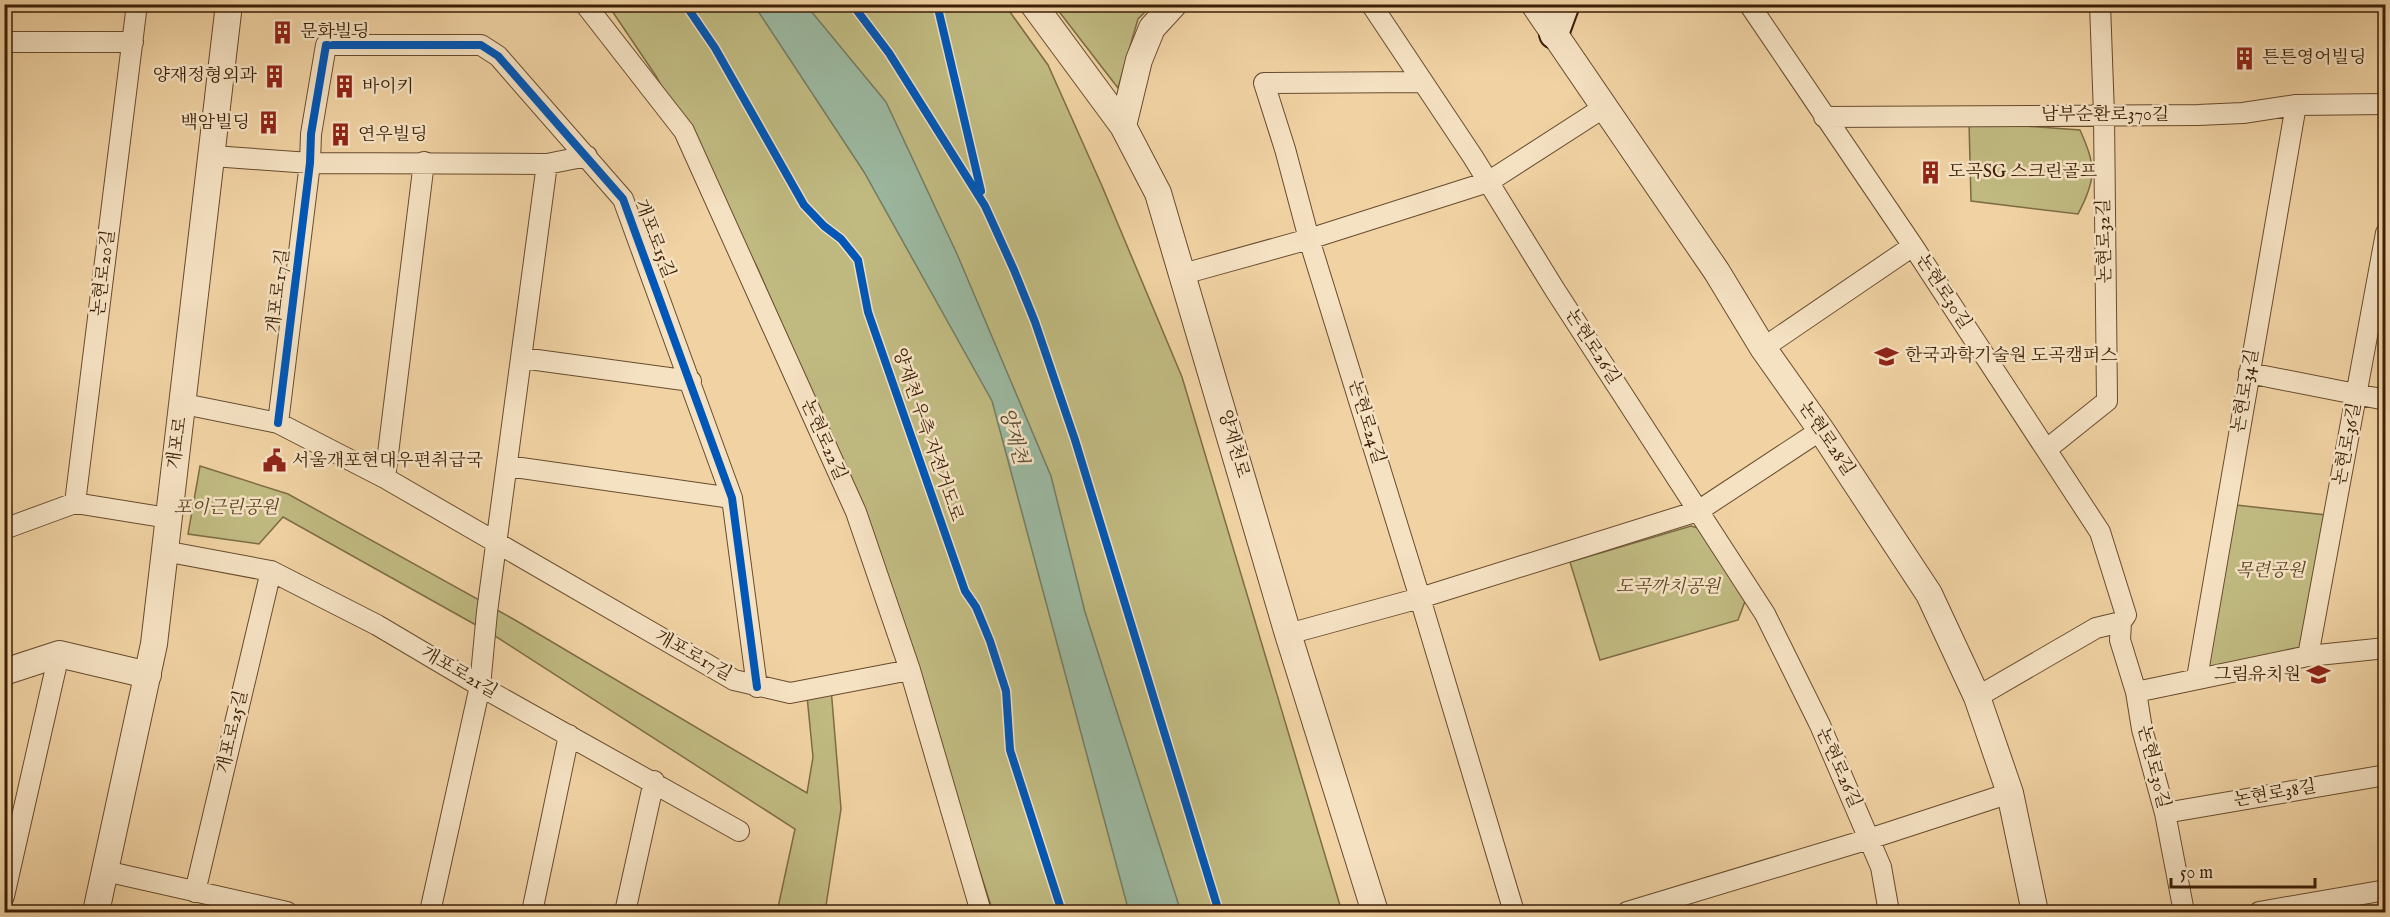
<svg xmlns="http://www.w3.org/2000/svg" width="2390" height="917" font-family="'IM FELL English','Noto Serif KR',serif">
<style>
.green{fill:#c0ba81;stroke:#7e6c44;stroke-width:1.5}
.water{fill:#9bb8a0;stroke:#757b63;stroke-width:1.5}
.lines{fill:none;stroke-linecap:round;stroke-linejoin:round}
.minor-casing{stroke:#684c2e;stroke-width:22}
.tertiary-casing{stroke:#684c2e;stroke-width:28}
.secondary-casing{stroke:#3b1f07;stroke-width:32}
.minor{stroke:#f5e2c3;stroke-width:20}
.tertiary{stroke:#f5e2c3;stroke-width:26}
.secondary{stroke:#f5e2c3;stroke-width:28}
.cycleway-casing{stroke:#f5e2c3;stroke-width:11}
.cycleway{stroke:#0057b8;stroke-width:8}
.labels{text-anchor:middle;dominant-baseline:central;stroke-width:5;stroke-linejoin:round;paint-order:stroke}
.poi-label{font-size:18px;fill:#3b1f07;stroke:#f5e2c3;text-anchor:start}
.street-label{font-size:18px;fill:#3b1f07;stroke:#f5e2c3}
.park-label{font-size:18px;font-style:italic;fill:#5c4626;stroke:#f5e2c3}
.water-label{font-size:20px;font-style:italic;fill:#584d35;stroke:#f5e2c3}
</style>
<rect width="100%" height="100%" fill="#f0d2a3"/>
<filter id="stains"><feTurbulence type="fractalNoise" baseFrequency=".00333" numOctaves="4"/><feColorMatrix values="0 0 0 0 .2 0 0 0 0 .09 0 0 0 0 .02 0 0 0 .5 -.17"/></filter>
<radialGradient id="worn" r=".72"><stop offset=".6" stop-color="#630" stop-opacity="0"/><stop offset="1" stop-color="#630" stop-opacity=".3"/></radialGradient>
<path class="green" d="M 608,5 L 1005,5 L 1048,65 L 1102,186 L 1182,377 L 1342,912 L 993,912 L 872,537 L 757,267 L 656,76 Z
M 1054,5 L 1152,5 L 1138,19 L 1118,88 Z
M 1969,122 L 2080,130 C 2096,166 2097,178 2078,214 L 1971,201 Z
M 200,466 L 288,494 L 515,620 L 807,793 L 813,757 L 807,696 L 831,688 L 841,809 L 825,912 L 777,912 L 795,829 L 492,634 L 283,517 L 259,544 L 188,534 Z
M 2227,504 L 2335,516 L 2308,656 L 2197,678 Z
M 1691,526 L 1698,528 L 1747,596 L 1738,620 L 1600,660 L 1570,562 Z"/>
<path class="water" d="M 754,5 L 806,5 L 886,102 L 957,254 L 1051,476 L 1085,612 L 1181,912 L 1129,912 L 992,401 L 864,172 Z"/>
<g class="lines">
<defs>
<path id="minor" d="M 585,4 L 684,131 L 856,512 L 910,670 L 981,912
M 1371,4 L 1473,157 L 1555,290 L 1765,614 L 1820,725 L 1881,867 L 1889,912
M 1749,4 L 1913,246 L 2100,532 L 2126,615 L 2121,622 L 2120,640 L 2136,692 L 2142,729 L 2165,813 L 2184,912
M 4,42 L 133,42
M 1423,82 L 1264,83 L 1285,149 L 1309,239 L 1420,598 L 1514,912
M 1824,117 L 2198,115 L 2243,113 L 2296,105 L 2386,104
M 213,156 L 310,163 L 547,164 L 587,156
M 1183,274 L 1309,239 L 1488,182 L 1603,108
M 1763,348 L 1913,246
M 522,358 L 691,381
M 2249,373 L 2386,400
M 184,404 L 278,423 L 385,478 L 734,680 L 790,693 L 910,670
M 278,423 L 310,163 L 311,134 L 326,45 L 481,45 L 498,56 L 623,199 L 732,498 L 757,687
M 2047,449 L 2107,401 L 2104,115 L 2100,4
M 507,466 L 732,498
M 385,478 L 424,162
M 75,503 L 137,4
M 4,529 L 75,503 L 168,518
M 164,551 L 271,571 L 377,625 L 480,686 L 739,831
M 1288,634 L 1420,598 L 1698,511 L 1821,430
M 2308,656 L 2386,233
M 2197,678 L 2296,105
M 2136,692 L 2308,656 L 2386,648
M 1977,697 L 2096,628 L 2121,622
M 2165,813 L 2386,775
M 105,871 L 287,912
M 195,892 L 271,571
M 4,896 L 59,654
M 430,912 L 480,686 L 487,612 L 547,164
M 532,912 L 569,735
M 625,912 L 654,781
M 1627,912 L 1869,839 L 2010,793
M 2259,912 L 2386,890"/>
<path id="tertiary" d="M 1033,4 L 1123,126 L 1158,193 L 1288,634 L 1375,912
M 1534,4 L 1717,272 L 1763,348 L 1821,430 L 1929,594 L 1977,697 L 2010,793 L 2035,912
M 1123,126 L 1139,60 L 1152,28 L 1174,4
M 4,672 L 59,654 L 148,675
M 96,912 L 154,644 L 229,4"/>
<path id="secondary" d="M 1554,34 L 1565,4"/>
</defs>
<use href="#minor" class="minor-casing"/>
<use href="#tertiary" class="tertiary-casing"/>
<use href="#secondary" class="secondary-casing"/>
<use href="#minor" class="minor"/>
<use href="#tertiary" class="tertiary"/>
<use href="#secondary" class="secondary"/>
<defs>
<path id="cycleway" d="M 685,4 L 715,48 L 804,205 L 824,226 L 841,239 L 858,260 L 868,312 L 965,591 L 976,607 L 990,641 L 1006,691 L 1010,750 L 1062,912
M 852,4 L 889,53 L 985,206 L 1014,270 L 1035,322 L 1075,440 L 1219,912
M 937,4 L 981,191
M 278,423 L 310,163 L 311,134 L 326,45 L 481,45 L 498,56 L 623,199 L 732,498 L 757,687"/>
</defs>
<use href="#cycleway" class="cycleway-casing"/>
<use href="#cycleway" class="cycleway"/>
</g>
<defs>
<symbol id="building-bare" viewBox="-9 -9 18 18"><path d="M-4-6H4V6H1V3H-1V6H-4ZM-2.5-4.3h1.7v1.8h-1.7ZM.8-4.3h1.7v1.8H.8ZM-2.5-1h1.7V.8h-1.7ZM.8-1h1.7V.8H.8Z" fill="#8f2418" stroke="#f5e2c3" stroke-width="2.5" paint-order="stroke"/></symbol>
<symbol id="school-bare" viewBox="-9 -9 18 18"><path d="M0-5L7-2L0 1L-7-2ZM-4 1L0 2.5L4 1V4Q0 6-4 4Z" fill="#8f2418" stroke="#f5e2c3" stroke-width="2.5" paint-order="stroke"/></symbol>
<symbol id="civic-bare" viewBox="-9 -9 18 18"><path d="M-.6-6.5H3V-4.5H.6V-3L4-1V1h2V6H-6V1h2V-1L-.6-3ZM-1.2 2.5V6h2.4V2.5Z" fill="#8f2418" stroke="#f5e2c3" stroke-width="2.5" paint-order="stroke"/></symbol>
</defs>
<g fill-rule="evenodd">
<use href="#building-bare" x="266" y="16" width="33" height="33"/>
<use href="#building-bare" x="2228" y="42" width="33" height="33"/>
<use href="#building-bare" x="258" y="60" width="33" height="33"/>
<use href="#building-bare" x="328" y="70" width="33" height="33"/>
<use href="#building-bare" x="252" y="106" width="33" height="33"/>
<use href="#building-bare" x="324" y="118" width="33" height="33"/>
<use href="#building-bare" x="1914" y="156" width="33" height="33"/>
<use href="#school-bare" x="1870" y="340" width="33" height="33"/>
<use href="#civic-bare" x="258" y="444" width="33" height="33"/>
<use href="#school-bare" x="2302" y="658" width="33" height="33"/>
</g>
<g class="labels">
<g class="poi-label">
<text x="300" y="32">문화빌딩</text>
<text x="2262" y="58">튼튼영어빌딩</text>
<text x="257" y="76" text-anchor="end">양재정형외과</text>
<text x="362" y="87">바이키</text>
<text x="250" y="123" text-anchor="end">백암빌딩</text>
<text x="358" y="135">연우빌딩</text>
<text x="1948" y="172">도곡SG 스크린골프</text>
<text x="1905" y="356">한국과학기술원 도곡캠퍼스</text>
<text x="292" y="461">서울개포현대우편취급국</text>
<text x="2301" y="675" text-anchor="end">그림유치원</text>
</g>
<g class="street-label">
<text x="2105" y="115">남부순환로370길</text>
<text transform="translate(654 239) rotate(69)">개포로15길</text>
<text transform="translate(2105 241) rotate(-91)">논현로32길</text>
<text transform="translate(104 273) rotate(-83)">논현로20길</text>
<text transform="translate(279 291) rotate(-83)">개포로17길</text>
<text transform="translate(1943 292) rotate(57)">논현로30길</text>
<text transform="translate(1592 347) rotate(57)">논현로26길</text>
<text transform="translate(2246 391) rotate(-80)">논현로34길</text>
<text transform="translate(1366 422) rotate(73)">논현로24길</text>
<text transform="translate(927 435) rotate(71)">양재천 우측 자전거도로</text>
<text transform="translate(1826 439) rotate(56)">논현로28길</text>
<text transform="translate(823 440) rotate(66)">논현로22길</text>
<text transform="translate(178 443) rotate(-82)">개포로</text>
<text transform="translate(1233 444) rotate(74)">양재천로</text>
<text transform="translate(2348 444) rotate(-79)">논현로36길</text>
<text transform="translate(693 656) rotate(29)">개포로17길</text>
<text transform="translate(459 673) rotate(30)">개포로21길</text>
<text transform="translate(233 732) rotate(-77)">개포로25길</text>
<text transform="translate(2153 767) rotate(76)">논현로30길</text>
<text transform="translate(1838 768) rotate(66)">논현로26길</text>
<text transform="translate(2275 794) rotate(-10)">논현로38길</text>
</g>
<g class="park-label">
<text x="226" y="508">포이근린공원</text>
<text x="2270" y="571">목련공원</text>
<text x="1668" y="587">도곡까치공원</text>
</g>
<g class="water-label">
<text transform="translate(1013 436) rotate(74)">양재천</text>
</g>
</g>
<rect width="2390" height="917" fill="none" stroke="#f0d2a3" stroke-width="24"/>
<rect x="6" y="6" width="2378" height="905" fill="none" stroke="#3b1f07" stroke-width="3"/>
<rect x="12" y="12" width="2366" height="893" fill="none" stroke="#3b1f07" stroke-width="1.5"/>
<path d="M2171 878v9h144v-9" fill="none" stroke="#3b1f07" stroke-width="3"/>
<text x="2180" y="878" font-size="18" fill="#3b1f07" stroke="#f5e2c3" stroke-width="4.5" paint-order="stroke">50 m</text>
<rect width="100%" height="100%" filter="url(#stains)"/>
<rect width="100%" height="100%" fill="url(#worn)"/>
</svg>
